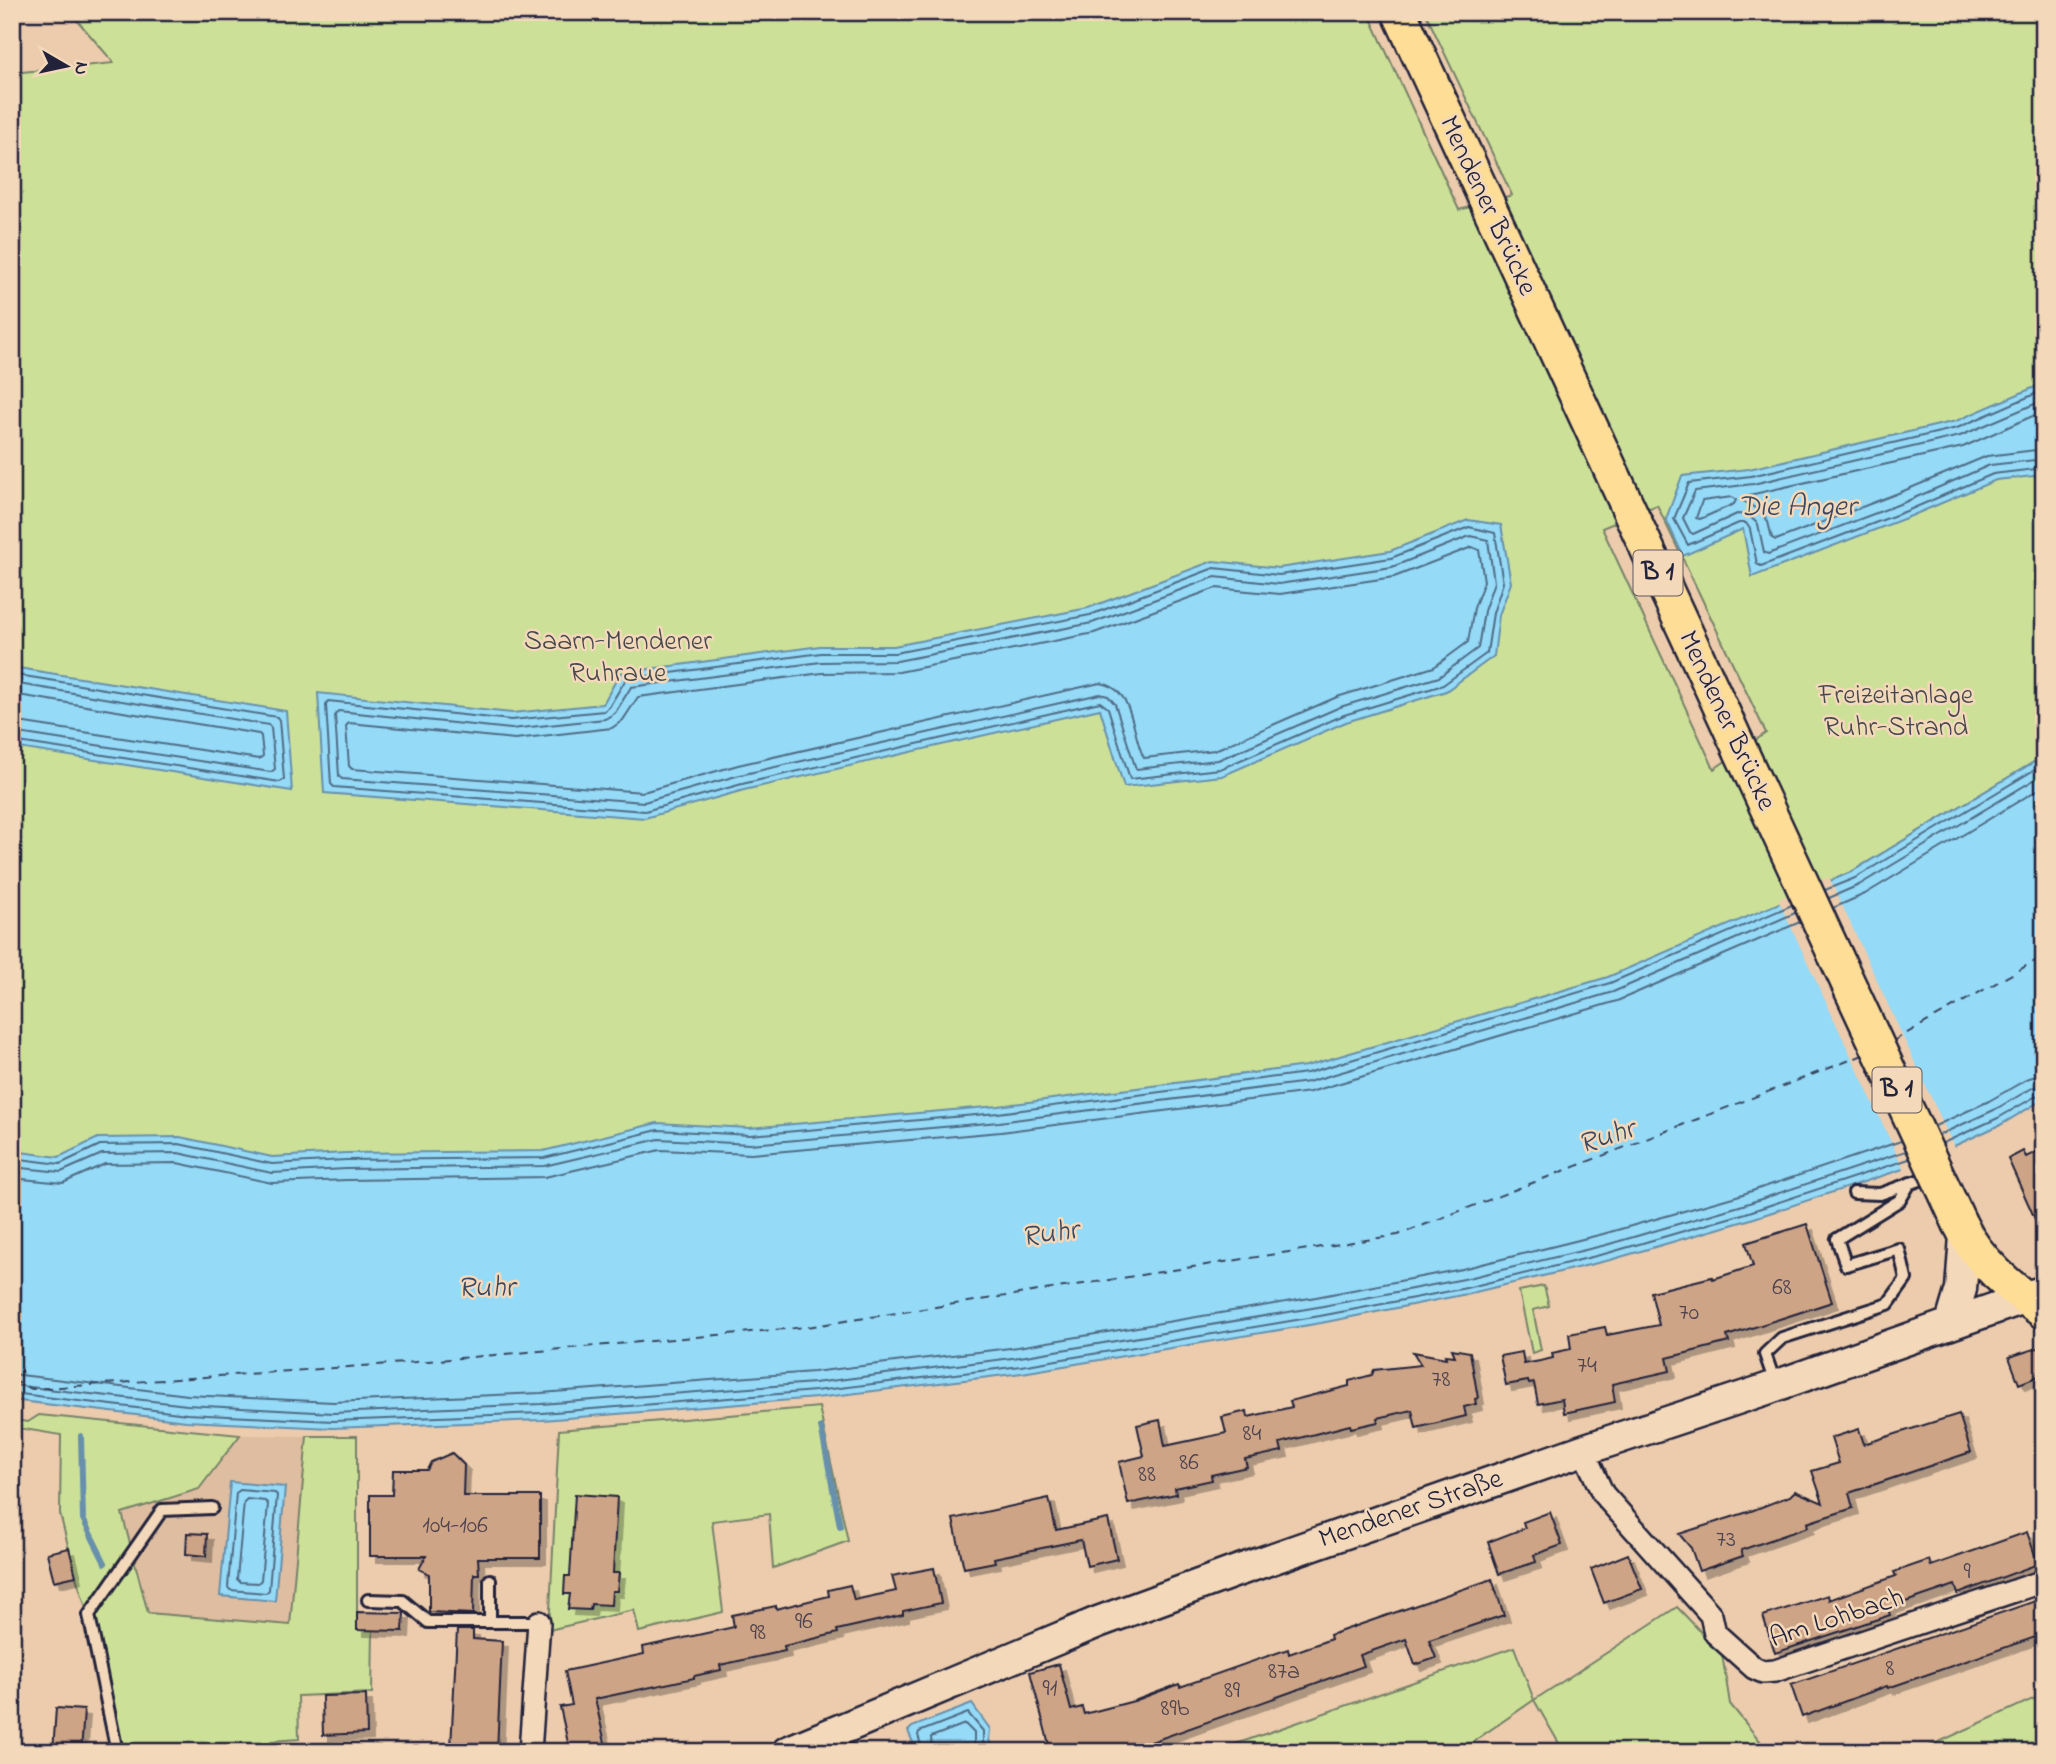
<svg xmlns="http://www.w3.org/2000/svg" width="2056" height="1764" font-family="'Indie Flower',sans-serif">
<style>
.built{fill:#dfbda0}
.green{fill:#cce197;stroke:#778269;stroke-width:2;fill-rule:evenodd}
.water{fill:#95daf7;stroke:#6790ac;stroke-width:2}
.pier{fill:#ecccad}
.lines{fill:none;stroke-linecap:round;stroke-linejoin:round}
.shore{stroke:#506c86;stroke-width:2}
.stream{stroke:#6790ac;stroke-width:6}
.ferry{stroke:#394761;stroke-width:2;stroke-dasharray:9 7;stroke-linecap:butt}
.building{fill:#cea487;stroke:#22223b;stroke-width:2;filter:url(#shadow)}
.lane-casing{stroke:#22223b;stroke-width:16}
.street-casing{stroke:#22223b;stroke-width:26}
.secondary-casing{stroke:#22223b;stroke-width:35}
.primary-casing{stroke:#22223b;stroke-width:38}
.lane{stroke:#f3d8ba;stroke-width:10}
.street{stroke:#f3d8ba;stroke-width:21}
.secondary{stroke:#f3d8ba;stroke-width:30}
.primary{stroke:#fedd96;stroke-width:33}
.primary-bridge-casing{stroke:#22223b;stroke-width:38;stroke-linecap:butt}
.primary-bridge{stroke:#fedd96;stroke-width:33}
.labels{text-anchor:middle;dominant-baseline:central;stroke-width:5;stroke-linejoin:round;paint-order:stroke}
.number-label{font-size:24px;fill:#4d424e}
.shield{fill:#f3d8ba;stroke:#615961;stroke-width:2}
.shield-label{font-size:26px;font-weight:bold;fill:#22223b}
.street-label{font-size:28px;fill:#22223b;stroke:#f3d8ba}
.park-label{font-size:28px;fill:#44484d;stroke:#f3d8ba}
.water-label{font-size:30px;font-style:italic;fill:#394761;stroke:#f3d8ba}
</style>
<defs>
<filter id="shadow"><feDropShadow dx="6" dy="6" stdDeviation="0" flood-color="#0004"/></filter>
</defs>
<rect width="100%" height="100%" fill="#ecccad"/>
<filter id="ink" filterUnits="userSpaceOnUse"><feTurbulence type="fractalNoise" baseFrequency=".0143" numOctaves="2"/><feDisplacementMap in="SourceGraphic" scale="14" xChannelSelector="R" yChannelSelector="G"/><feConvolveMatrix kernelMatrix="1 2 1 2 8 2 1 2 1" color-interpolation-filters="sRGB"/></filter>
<g filter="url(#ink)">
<path class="built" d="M 240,1435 L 307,1436 L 291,1625 L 162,1616 L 105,1666 L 76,1577 L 105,1550 L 92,1485 Z"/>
<path class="green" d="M 70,12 L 1368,12 L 1459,210 L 1512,195 L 1425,12 L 2044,12 L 2044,756 L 1851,872 L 1777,904 L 1851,1063 L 12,1247 L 12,73 L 114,63 ZM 1657,505 L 1766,733 L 1714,769 L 1602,528 Z
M 1544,1286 L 1549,1306 L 1533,1310 L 1541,1350 L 1532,1353 L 1519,1291 Z
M 819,1407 L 848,1541 L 773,1568 L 769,1514 L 712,1521 L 723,1612 L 639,1632 L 634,1610 L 549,1630 L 559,1430 Z
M 39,1415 L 240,1435 L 199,1489 L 122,1513 L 148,1613 L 290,1625 L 307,1436 L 357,1436 L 357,1629 L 373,1630 L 372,1693 L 298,1696 L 299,1739 L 271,1741 L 267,1752 L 124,1752 L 105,1666 L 76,1577 L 60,1514 L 61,1435 L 12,1427 L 12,1420 L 28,1422 Z
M 1677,1607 L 1722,1654 L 1730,1704 L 1769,1752 L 1564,1752 L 1534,1700 L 1458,1752 L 1213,1752 L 1514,1647 L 1534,1700 Z
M 2044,1694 L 2044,1752 L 1917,1752 L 2042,1695 Z"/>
<path class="water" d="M 2044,383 L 2044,475 L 1996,480 L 1911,516 L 1752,577 L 1743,529 L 1683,556 L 1666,519 L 1682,476 L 1749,469 L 1956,421 Z
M 1468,520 L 1501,525 L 1511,583 L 1499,615 L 1494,656 L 1446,691 L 1346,722 L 1222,776 L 1124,787 L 1100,709 L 744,790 L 645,818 L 324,793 L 318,693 L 512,713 L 603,704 L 620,673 L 820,646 L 894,646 L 1088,608 L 1213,561 L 1279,568 L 1390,551 Z
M 12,667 L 286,711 L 292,791 L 12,747 Z
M 2044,756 L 2044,1099 L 2002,1124 L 1906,1168 L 1748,1220 L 1610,1260 L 1467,1294 L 1321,1323 L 1022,1373 L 816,1398 L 542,1420 L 332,1428 L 186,1421 L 12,1400 L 12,1151 L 59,1157 L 98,1138 L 180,1137 L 272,1157 L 346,1153 L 543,1151 L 657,1123 L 749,1128 L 998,1106 L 1306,1066 L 1608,977 L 1851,872 Z
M 230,1482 L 285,1487 L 275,1601 L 220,1596 Z
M 972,1704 L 990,1729 L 989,1740 L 996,1752 L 917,1752 L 908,1731 L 912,1727 Z"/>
<path class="pier" d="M 1829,877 L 1955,1149 L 1905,1172 L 1778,899 Z"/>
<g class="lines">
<path class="shore" d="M 2044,390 L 1957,428 L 1751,476 L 1689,483 L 1674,519 L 1688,545 L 1739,523 L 1746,523 L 1750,529 L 1757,564 L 1761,566 L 1909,510 L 1993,474 L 2044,468
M 2044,400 L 1960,436 L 1753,484 L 1695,491 L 1683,518 L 1690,532 L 1693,534 L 1737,514 L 1748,515 L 1758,524 L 1764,552 L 1768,554 L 1905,502 L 1990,465 L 2044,459
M 2044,411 L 1963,447 L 1745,496 L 1742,500 L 1763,513 L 1768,522 L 1772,538 L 1776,540 L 1901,492 L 1987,456 L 2044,449
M 1732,497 L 1736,500 L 1734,504 L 1700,519 L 1696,518 L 1702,501 Z
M 1469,527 L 1495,533 L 1503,583 L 1493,613 L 1487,653 L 1443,685 L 1344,715 L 1220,769 L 1130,779 L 1108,708 L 1100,702 L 742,784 L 645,811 L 334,787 L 331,784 L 326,705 L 328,701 L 511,720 L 604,711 L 609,707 L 626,679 L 821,653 L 895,653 L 1090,615 L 1214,568 L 1279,575 L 1391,558 Z
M 1470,536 L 1488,540 L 1494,582 L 1484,611 L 1478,648 L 1439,677 L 1340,707 L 1218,760 L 1136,769 L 1115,704 L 1108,696 L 1100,694 L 740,775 L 644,802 L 342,779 L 339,776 L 335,715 L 338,711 L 511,729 L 605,719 L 615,713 L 631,687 L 821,662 L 897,661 L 1092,623 L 1215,577 L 1279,584 L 1392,567 Z
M 1472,547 L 1479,550 L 1484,581 L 1474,608 L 1468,642 L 1434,667 L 1337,697 L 1215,750 L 1144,758 C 1131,734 1135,688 1100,683 L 738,765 L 643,792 L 352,769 L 349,766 L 346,726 L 349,723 L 515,739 L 612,728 L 623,720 L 638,697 L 822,673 L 899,672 L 1094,633 L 1216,588 L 1280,594 L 1394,577 Z
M 12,674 L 277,717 L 279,720 L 284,779 L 280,782 L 12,741
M 12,683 L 269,725 L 271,728 L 275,769 L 271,772 L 12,732
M 12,694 L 259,734 L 261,736 L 263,756 L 259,759 L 12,721
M 1825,890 L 1855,878 L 2044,764
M 1829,898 L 1859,885 L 2044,774
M 1833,908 L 1865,894 L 2044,786
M 1935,1126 L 1989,1101 L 2029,1078 L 2044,1074
M 1939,1135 L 1994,1110 L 2034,1087 L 2044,1085
M 1943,1143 L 1998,1118 L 2038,1095 L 2044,1094
M 12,1158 L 60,1164 L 100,1145 L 179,1144 L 272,1164 L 346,1160 L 544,1158 L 658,1130 L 750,1135 L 998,1113 L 1307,1073 L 1610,983 L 1792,905
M 12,1167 L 61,1172 L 102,1154 L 178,1153 L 272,1173 L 346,1169 L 544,1166 L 659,1139 L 750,1144 L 999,1122 L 1308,1082 L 1613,992 L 1795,913
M 12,1178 L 63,1183 L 105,1164 L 177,1163 L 272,1183 L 347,1180 L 545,1177 L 660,1150 L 751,1154 L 1001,1132 L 1310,1092 L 1617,1001 L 1800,922
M 12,1374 L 188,1395 L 333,1402 L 541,1393 L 813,1372 L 1018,1347 L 1316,1297 L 1462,1269 L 1603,1234 L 1740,1195 L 1901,1141
M 12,1385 L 187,1405 L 333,1413 L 541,1404 L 814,1383 L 1020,1357 L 1318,1307 L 1464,1279 L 1606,1245 L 1743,1205 L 1906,1151
M 12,1393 L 187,1414 L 333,1421 L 542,1413 L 815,1391 L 1021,1366 L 1320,1316 L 1466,1288 L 1608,1253 L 1746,1213 L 1909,1159
M 240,1490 L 275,1493 L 277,1495 L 269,1590 L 266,1593 L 230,1590 L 228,1587 L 236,1493 Z
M 247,1499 L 265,1501 L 268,1504 L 261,1580 L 258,1583 L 240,1582 L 237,1579 L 244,1502 Z
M 923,1752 L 918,1735 L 919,1732 L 968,1713 L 983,1731 L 983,1742 L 988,1752
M 932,1752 L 931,1737 L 965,1724 L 974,1733 L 974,1743 L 978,1752"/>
<path class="stream" d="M 821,1427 L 840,1526
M 81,1436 L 83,1519 L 105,1563"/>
<path class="ferry" d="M 1893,1041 L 2044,956
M 12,1380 L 32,1389 L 405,1363 L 807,1327 L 1398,1235 L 1863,1055"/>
</g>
<path class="building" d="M 2023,1151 L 2026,1157 L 2038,1151 L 2044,1164 L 2044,1239 L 2008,1159 Z
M 1807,1224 L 1832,1302 L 1727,1336 L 1729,1342 L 1667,1358 L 1670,1371 L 1612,1384 L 1615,1402 L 1564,1413 L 1562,1399 L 1538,1404 L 1534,1383 L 1529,1384 L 1528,1381 L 1506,1385 L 1500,1356 L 1522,1352 L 1524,1364 L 1540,1361 L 1553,1358 L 1552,1353 L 1571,1349 L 1569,1334 L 1605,1327 L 1607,1335 L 1659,1325 L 1651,1292 L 1712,1277 L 1713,1279 L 1753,1266 L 1746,1243 Z
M 2044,1346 L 2044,1374 L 2019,1384 L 2009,1357 Z
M 1452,1349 L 1470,1352 L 1478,1398 L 1475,1399 L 1476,1404 L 1464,1407 L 1466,1416 L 1416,1428 L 1412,1410 L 1377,1418 L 1378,1422 L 1351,1428 L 1350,1425 L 1280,1443 L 1282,1451 L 1245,1459 L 1247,1467 L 1211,1475 L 1212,1480 L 1175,1488 L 1176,1494 L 1128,1504 L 1119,1462 L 1144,1456 L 1137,1425 L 1160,1420 L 1165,1446 L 1226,1433 L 1222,1417 L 1247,1411 L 1248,1417 L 1292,1407 L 1290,1401 L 1349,1386 L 1349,1381 L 1372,1375 L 1374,1370 L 1421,1365 L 1413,1352 L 1446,1358 L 1445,1355 L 1455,1356 Z
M 1959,1414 L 1971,1452 L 1849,1493 L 1853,1508 L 1807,1523 L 1808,1527 L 1741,1550 L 1743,1556 L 1699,1571 L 1691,1548 L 1679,1534 L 1751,1511 L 1790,1496 L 1795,1491 L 1823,1503 L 1812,1471 L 1839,1463 L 1831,1438 L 1859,1429 L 1864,1444 Z
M 452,1453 L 464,1465 L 463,1496 L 540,1496 L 540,1558 L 478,1558 L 479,1574 L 474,1574 L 473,1614 L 429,1612 L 429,1574 L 419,1569 L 426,1556 L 370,1556 L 370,1495 L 392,1495 L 393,1470 L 427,1470 L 431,1462 Z
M 575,1494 L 617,1497 L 613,1573 L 619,1573 L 617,1591 L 612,1591 L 611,1605 L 591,1604 L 590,1610 L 568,1609 L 570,1594 L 564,1594 L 565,1576 L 570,1576 Z
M 1049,1498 L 1056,1530 L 1108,1519 L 1117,1559 L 1087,1566 L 1081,1540 L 994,1558 L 995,1562 L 964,1568 L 953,1519 Z
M 1550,1512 L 1562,1545 L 1534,1555 L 1536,1562 L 1499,1574 L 1488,1542 L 1525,1528 L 1523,1522 Z
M 2027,1532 L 2038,1564 L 1958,1594 L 1955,1585 L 1888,1608 L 1890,1615 L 1775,1653 L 1763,1616 L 1828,1595 L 1829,1600 L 1896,1576 L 1894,1572 L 1929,1560 L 1931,1566 Z
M 187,1533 L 207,1534 L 206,1556 L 186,1554 Z
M 69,1548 L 76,1576 L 54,1581 L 47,1553 Z
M 1628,1554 L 1642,1589 L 1604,1603 L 1591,1569 Z
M 934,1568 L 941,1603 L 903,1611 L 903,1615 L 837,1630 L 838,1633 L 784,1646 L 785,1651 L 720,1665 L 721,1670 L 694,1676 L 694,1678 L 595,1699 L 606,1747 L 570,1752 L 560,1707 L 572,1705 L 565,1671 L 644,1654 L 643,1647 L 734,1627 L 732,1615 L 776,1606 L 776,1609 L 829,1596 L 828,1590 L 850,1585 L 854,1600 L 896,1591 L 892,1576 Z
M 1492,1579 L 1504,1615 L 1429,1640 L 1436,1658 L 1415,1665 L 1406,1639 L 1360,1655 L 1364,1666 L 1123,1752 L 1051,1752 L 1030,1672 L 1059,1664 L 1071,1710 L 1082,1707 L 1084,1714 L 1134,1701 L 1179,1684 L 1180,1687 L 1288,1649 L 1289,1654 L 1331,1639 L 1330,1635 Z
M 2044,1598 L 2044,1634 L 1888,1688 L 1887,1686 L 1802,1717 L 1791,1685 Z
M 357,1612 L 404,1613 L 403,1631 L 357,1630 Z
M 457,1630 L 473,1630 L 473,1639 L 502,1641 L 497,1751 L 451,1748 Z
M 366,1695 L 367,1733 L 323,1735 L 322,1696 Z
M 56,1708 L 84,1710 L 81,1752 L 53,1752 Z"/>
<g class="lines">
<defs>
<path id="lane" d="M 1854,1193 L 1880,1194 L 1934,1175
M 1775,1383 L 1765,1354 L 1782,1338 L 1888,1304 L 1906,1279 L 1899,1249 L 1846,1265 L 1837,1239 L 1900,1200 L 1910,1183
M 490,1580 L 490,1622 L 539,1622
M 368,1600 L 403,1601 L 428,1622 L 490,1622
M 117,1752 L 89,1615 L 162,1510 L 212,1508"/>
<path id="street" d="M 1583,1450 L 1603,1494 L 1711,1615 L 1715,1633 L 1754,1668 L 1763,1672 L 1775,1671 L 2044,1581
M 530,1752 L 539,1622"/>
<path id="secondary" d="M 1951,1323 L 1961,1289 L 1965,1236
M 787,1752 L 1098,1622 L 1234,1572 L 1583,1450 L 1764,1390 L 2044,1291"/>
<path id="primary" d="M 1399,12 L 1835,955
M 1960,1224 C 1977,1261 2012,1289 2044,1312"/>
</defs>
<use href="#lane" class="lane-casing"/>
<use href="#street" class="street-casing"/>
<use href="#secondary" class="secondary-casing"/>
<use href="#primary" class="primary-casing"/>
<use href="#lane" class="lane"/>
<use href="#street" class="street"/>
<use href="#secondary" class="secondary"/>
<use href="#primary" class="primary"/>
<defs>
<path id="primary-bridge" d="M 1835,955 L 1960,1224"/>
</defs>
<use href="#primary-bridge" class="primary-bridge-casing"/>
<use href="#primary-bridge" class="primary-bridge"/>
</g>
</g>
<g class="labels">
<g class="number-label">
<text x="1782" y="1288">68</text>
<text x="1689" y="1313">70</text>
<text x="1587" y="1366">74</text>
<text x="1441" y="1380">78</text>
<text x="1252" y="1434">84</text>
<text x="1189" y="1463">86</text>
<text x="1147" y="1475">88</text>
<text x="455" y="1526">104-106</text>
<text x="1726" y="1540">73</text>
<text x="1967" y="1572">9</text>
<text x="804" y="1622">96</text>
<text x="758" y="1633">98</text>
<text x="1890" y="1669">8</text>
<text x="1284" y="1672">87a</text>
<text x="1050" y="1689">91</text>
<text x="1232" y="1691">89</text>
<text x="1175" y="1709">89b</text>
</g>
<g class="shield">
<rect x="1633.5" y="550.5" width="49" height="45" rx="5"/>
<rect x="1872.5" y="1067.5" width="49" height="45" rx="5"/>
</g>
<g class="shield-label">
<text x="1658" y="573">B 1</text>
<text x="1897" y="1090">B 1</text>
</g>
<g class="street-label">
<text transform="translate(1487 206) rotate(65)">Mendener Brücke</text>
<text transform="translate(1726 721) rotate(65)">Mendener Brücke</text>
<text transform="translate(1411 1510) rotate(-19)">Mendener Straße</text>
<text transform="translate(1837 1619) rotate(-18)">Am Lohbach</text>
</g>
<g class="park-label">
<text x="618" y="642">Saarn-Mendener<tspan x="618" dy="32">Ruhraue</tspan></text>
<text x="1896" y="696">Freizeitanlage<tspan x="1896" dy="32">Ruhr-Strand</tspan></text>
</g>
<g class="water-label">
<text x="1797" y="508">Die Anger</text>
<text transform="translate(1607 1138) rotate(-18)">Ruhr</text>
<text transform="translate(1050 1235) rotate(-8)">Ruhr</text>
<text transform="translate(486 1289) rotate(-1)">Ruhr</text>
</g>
</g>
<rect width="2056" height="1764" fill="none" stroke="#f3d8ba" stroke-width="42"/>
<rect x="21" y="21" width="2014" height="1722" fill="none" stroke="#22223b" stroke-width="2.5" filter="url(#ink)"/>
<g transform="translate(66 66) rotate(99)" stroke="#f3d8ba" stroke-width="5" paint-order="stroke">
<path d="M0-5L12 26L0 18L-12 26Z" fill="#22223b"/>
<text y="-10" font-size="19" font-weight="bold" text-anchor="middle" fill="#22223b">N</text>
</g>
</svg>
